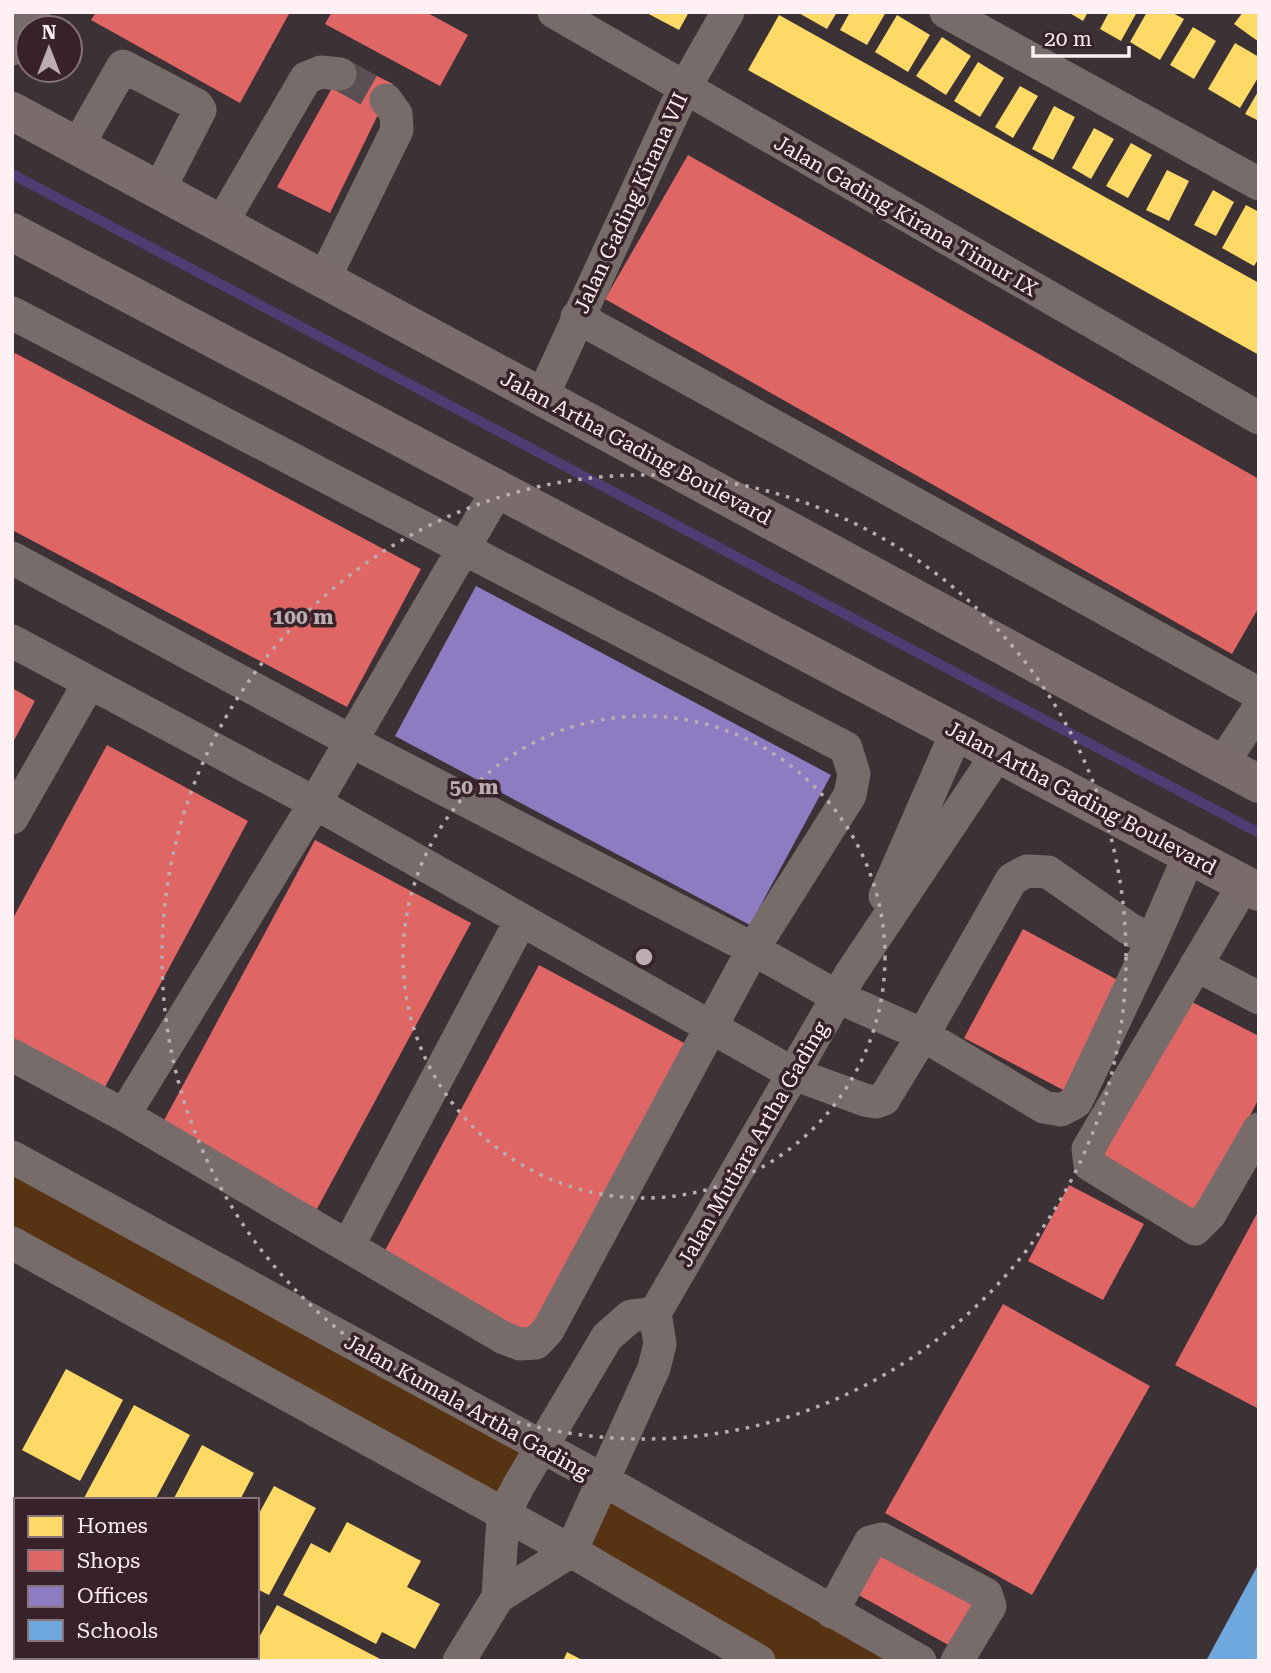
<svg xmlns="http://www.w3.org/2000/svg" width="1271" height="1673" font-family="'Roboto Serif',serif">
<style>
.green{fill:#563413}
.homes{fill:#ffd966}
.shops{fill:#e06666}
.offices{fill:#8e7cc3}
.schools{fill:#6fa8dc}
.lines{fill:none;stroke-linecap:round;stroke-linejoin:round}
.stream{stroke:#4e3d72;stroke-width:10}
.minor-tunnel{stroke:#594e51;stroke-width:33;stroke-dasharray:33 17;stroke-linecap:butt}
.minor{stroke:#786c6b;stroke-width:33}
.major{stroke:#7b6c6c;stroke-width:38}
.ring{fill:none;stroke:#bbadb1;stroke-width:3.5;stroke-dasharray:3.5 7}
.labels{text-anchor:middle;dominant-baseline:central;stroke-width:7;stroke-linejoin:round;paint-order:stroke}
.street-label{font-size:21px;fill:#fff0f4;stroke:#362228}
.centre{fill:#bbadb1;stroke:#362228;stroke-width:3.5}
.ring-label{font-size:21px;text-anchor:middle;font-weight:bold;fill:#bbadb1;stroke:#362228;stroke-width:7;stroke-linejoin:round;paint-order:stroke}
</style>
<rect width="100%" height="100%" fill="#3c3134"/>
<path class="green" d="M 12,1154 L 542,1448 L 502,1523 L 12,1248 Z
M 605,1481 L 923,1661 L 759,1661 L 571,1551 Z"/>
<path class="homes" d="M 645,12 L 689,12 L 679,30 Z
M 797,12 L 837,12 L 827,29 Z
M 850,12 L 886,12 L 867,45 L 840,30 Z
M 1068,12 L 1088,12 L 1083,21 Z
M 1109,12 L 1137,12 L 1121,41 L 1100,29 Z
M 1147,12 L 1171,12 L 1184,19 L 1160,60 L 1130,42 Z
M 1243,12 L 1259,12 L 1259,42 L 1234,24 Z
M 779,15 L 1259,283 L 1259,355 L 748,70 Z
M 897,15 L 930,35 L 908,72 L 875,52 Z
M 1193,27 L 1216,41 L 1194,79 L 1170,65 Z
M 942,37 L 971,56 L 946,95 L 916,76 Z
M 1235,43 L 1259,57 L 1259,76 L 1240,108 L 1208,89 Z
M 978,62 L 1004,78 L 980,117 L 954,101 Z
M 1020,86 L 1038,96 L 1013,138 L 995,127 Z
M 1259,90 L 1259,121 L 1245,114 Z
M 1054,106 L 1075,117 L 1053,160 L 1032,149 Z
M 1094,128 L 1114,139 L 1091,179 L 1072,168 Z
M 1131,143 L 1152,155 L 1128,198 L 1106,186 Z
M 1167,170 L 1189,181 L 1169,221 L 1146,210 Z
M 1213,190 L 1234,202 L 1216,236 L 1194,225 Z
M 1246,205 L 1259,212 L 1259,258 L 1254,266 L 1222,248 Z
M 66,1369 L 123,1400 L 80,1481 L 22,1450 Z
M 134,1405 L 190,1435 L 155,1500 L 87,1500 L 84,1498 Z
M 202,1445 L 254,1473 L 240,1500 L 173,1500 Z
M 274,1486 L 316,1508 L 269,1595 L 257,1589 L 257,1517 Z
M 347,1522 L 421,1561 L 407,1587 L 440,1604 L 415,1649 L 382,1632 L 376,1644 L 283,1595 L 311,1543 L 330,1553 Z
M 12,1545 L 16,1547 L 16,1654 L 12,1652 Z
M 277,1605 L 384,1661 L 247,1661 L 249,1657 L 257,1657 L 257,1641 Z
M 567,1652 L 584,1661 L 563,1661 Z"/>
<path class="shops" d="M 96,12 L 290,12 L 240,103 L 91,20 Z
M 332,12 L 426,12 L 468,35 L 440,86 L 325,24 Z
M 347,61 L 393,84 L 330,213 L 277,187 Z
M 688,155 L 1259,479 L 1259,607 L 1232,654 L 605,299 Z
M 15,353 L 421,569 L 347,707 L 12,530 L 12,358 Z
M 12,688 L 35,701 L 12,744 Z
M 107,745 L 248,821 L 105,1087 L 12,1038 L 12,920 Z
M 315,840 L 471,923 L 317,1209 L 161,1126 Z
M 1023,929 L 1125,984 L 1067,1092 L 964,1038 Z
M 539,965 L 686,1044 L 530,1335 L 382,1256 Z
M 1188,1000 L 1259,1036 L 1259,1098 L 1199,1216 L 1101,1160 Z
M 1069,1185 L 1144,1224 L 1103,1300 L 1028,1261 Z
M 1259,1210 L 1259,1409 L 1175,1365 Z
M 1003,1304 L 1150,1386 L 1032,1595 L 885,1513 Z
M 881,1547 L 978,1601 L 952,1647 L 855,1593 Z"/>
<path class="offices" d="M 476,586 L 831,775 L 750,925 L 395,736 Z"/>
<path class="schools" d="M 1259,1563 L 1259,1661 L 1206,1661 Z"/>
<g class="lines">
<path class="stream" d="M 12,174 L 1259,833"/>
<path class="minor-tunnel" d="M 340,74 L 386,100"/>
<path class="minor" d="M 554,12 L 1259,418
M 946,12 L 1259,184
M 12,49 L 34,12
M 77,147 L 123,66 L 197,105 L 200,110 L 159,190
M 221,224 L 306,78 L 321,72 L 340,74
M 324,279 L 397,130 L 396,114 L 386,100
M 12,313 L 846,748 L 854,774 L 850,795 L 753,949 L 548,1330 L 536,1343 L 520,1344 L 504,1338 L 124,1115 L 12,1055
M 577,317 L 1259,694
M 542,397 L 684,89 L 728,12
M 12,558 L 351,741 L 753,949 L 838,997 L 923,1035 L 1012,879 L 1027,871 L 1048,872 L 1128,928 L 1152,941 L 1189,856
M 12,641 L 315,803 L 794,1074 L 865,1100 L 876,1102 L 884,1099 L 923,1035 L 1044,1107 L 1061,1110 L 1076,1102 L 1152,941
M 1222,764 L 1259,708
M 12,818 L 89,683
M 1244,884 L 1088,1149 L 1090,1165 L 1195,1229 L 1210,1214 L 1259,1129
M 885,896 L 957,731
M 1196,965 L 1259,998
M 124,1115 L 315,803 L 497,491
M 12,1157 L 605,1481 L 920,1661
M 12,1243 L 571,1551 L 759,1661
M 348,1246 L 521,920
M 498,1597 L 503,1516 L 519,1485 L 607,1337 L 631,1316 L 655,1313
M 832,1612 L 870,1542 L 882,1539 L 986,1594 L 990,1606 L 957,1661
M 459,1661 L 498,1597 L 571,1551 L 654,1368 L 660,1344 L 655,1313 L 850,975 L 998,753"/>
<path class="major" d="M 12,111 L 1259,784
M 12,232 L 1259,892"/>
</g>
<g class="ring">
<circle cx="644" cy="957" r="241"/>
<circle cx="644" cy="957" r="482"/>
</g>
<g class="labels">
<g class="street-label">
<text transform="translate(631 203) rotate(-65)">Jalan Gading Kirana VII</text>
<text transform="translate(906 216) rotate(30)">Jalan Gading Kirana Timur IX</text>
<text transform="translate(636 448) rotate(28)">Jalan Artha Gading Boulevard</text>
<text transform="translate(1081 798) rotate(28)">Jalan Artha Gading Boulevard</text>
<text transform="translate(753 1144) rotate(-60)">Jalan Mutiara Artha Gading</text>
<text transform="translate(467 1407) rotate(29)">Jalan Kumala Artha Gading</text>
</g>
</g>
<circle cx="644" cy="957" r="10" class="centre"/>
<g class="ring-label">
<text x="303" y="624">100 m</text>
<text x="474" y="794">50 m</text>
</g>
<rect width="1271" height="1673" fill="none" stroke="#fff0f4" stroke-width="28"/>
<rect x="14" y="1498" width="245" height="161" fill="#362228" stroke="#86747a" stroke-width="2"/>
<rect x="28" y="1516" width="35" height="21" fill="#ffd966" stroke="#86747a" stroke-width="2"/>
<text x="77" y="1533" font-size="21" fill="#fff0f4">Homes</text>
<rect x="28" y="1550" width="35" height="21" fill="#e06666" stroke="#86747a" stroke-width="2"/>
<text x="77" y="1568" font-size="21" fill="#fff0f4">Shops</text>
<rect x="28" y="1586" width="35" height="21" fill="#8e7cc3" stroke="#86747a" stroke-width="2"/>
<text x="77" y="1603" font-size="21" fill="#fff0f4">Offices</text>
<rect x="28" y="1620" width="35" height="21" fill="#6fa8dc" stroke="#86747a" stroke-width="2"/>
<text x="77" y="1638" font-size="21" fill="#fff0f4">Schools</text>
<g transform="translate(49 49)"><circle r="33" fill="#362228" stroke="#86747a" stroke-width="2"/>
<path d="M0-5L12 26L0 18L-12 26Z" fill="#bbadb1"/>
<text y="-10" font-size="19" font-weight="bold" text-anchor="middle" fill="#fff0f4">N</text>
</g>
<path d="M1033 46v10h96v-10" fill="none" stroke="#fff0f4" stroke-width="3.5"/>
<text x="1044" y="46" font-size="21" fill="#fff0f4" stroke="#362228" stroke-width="5" paint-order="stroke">20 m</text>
</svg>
